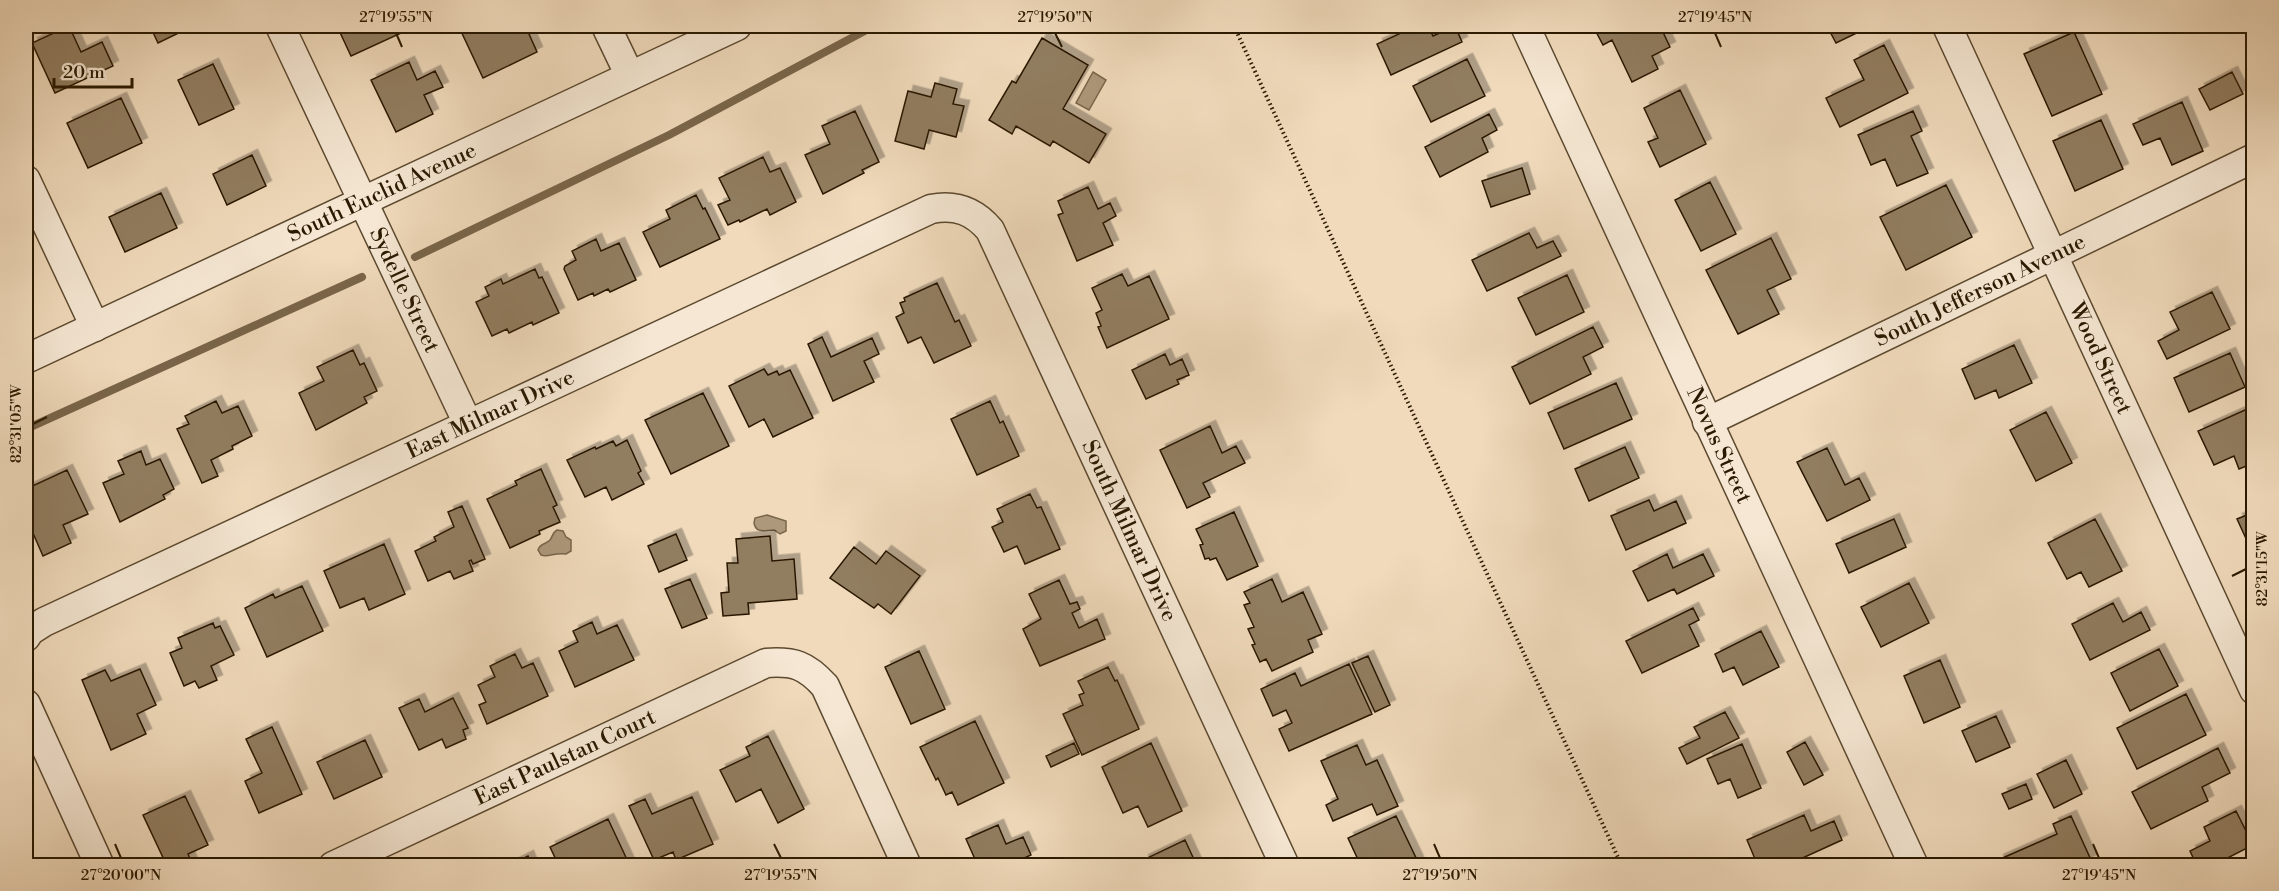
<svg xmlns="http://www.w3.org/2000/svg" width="2279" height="891" font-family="'Libre Bodoni',serif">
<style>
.water{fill:#ad987b;stroke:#79654a;stroke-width:1.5}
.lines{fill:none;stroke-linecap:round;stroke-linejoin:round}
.stream{stroke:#79654a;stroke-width:8}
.building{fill:#917d61;stroke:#2a1900;stroke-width:1.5;filter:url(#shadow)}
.minor-casing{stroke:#5c492f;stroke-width:31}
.path{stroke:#2a1900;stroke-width:4;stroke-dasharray:1.5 3;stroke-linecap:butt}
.minor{stroke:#f5e7d3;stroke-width:28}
.ticks{fill:none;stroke:#2a1900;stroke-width:2}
.labels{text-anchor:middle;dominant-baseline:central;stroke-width:6;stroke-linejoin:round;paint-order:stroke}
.street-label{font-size:22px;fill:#2a1900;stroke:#f5e7d3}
.neatline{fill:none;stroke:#2a1900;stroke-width:2}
.ticks-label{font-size:15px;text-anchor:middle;fill:#2a1900}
</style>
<defs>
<filter id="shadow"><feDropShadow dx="5.5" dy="-5.5" stdDeviation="0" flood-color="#0004"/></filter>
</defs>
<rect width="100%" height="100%" fill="#f0dabb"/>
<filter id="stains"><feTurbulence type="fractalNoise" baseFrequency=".00333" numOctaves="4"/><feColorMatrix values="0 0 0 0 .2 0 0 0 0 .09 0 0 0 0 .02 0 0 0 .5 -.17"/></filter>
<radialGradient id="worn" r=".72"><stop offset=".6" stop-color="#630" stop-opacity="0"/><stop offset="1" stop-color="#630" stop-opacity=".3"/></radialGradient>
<path class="water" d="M 1093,72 L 1106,80 L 1089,110 L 1076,103 Z
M 767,515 L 786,521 L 786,531 L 780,534 L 774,530 C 765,530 756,534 754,523 L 755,518 Z
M 557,530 L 563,531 L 566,537 L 571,540 L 571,551 L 566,554 C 555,552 548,558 541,555 L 538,550 C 540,543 545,545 550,540 C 553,536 552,533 557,530 Z"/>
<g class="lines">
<path class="stream" d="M 415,257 L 669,135 L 874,26
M 26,429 L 362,277"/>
</g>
<path class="building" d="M 69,26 L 81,52 L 102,42 L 113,66 L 55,93 L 32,43 Z
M 150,26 L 193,26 L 158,43 Z
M 337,26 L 408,26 L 410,29 L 351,56 Z
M 463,26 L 543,26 L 544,27 L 529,34 L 537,52 L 483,78 L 459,27 Z
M 1416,26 L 1428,26 L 1433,36 L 1455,26 L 1462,42 L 1391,75 L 1377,44 Z
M 1593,26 L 1660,26 L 1670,47 L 1652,56 L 1658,69 L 1632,82 L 1612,40 L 1603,45 Z
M 1827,26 L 1871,26 L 1836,43 Z
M 2074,32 L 2102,94 L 2052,116 L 2024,54 Z
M 1042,38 L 1088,65 L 1063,109 L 1106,134 L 1089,163 L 1053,141 L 1050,146 L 1016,126 L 1012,134 L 989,120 L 1012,81 L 1016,83 Z
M 1884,45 L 1908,93 L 1840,127 L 1826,98 L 1864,80 L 1854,60 Z
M 1467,59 L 1485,96 L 1431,122 L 1413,86 Z
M 409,62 L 417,80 L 435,71 L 443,87 L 424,95 L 433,114 L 396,132 L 371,80 Z
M 213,64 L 234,109 L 199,125 L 178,80 Z
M 2232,72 L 2243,94 L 2210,110 L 2199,89 Z
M 935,83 L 957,89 L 953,104 L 964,106 L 956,137 L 929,130 L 924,149 L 895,141 L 908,91 L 931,97 Z
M 1680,90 L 1706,144 L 1660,167 L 1648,142 L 1658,138 L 1644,108 Z
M 121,98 L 142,143 L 88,168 L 67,123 Z
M 2182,102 L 2203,151 L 2172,165 L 2160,138 L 2143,145 L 2133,124 Z
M 855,111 L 879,162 L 862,170 L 864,173 L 823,194 L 805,155 L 830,144 L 822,126 Z
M 1913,111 L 1922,131 L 1911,136 L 1928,173 L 1897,186 L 1885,159 L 1871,165 L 1858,135 Z
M 1489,114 L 1497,130 L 1482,138 L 1488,152 L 1440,177 L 1425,147 Z
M 2101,120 L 2123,169 L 2075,191 L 2053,141 Z
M 252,155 L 266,186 L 227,205 L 213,174 Z
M 763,157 L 770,172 L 780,168 L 796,202 L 770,215 L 767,209 L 740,222 L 739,220 L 728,225 L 718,205 L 730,200 L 719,178 Z
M 1522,168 L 1530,194 L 1491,207 L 1482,181 Z
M 1710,182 L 1736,234 L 1701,251 L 1675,200 Z
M 1946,185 L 1972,237 L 1906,270 L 1880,217 Z
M 1088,187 L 1098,209 L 1110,203 L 1116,216 L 1103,223 L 1113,245 L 1077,261 L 1058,215 L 1063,213 L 1058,201 Z
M 161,193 L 177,228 L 125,252 L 109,217 Z
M 696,195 L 703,209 L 705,208 L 720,239 L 660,267 L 643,232 L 670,219 L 666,210 Z
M 1529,233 L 1537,248 L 1553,241 L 1561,256 L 1487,291 L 1472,260 Z
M 1771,238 L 1791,279 L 1767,290 L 1779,314 L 1738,334 L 1706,270 Z
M 596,239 L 601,251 L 619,243 L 636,280 L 610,292 L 608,289 L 594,296 L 593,293 L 578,300 L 564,269 L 565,266 L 576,260 L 572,251 Z
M 535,269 L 539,278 L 542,277 L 559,313 L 533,325 L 532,322 L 509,333 L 507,329 L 492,336 L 476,302 L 489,296 L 485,287 L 501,279 L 503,284 Z
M 1122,274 L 1128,286 L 1149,276 L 1169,319 L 1107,348 L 1098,327 L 1101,326 L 1096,313 L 1102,310 L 1092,288 Z
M 1567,275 L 1584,312 L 1536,335 L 1518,298 Z
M 937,283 L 955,322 L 959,320 L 971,346 L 934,363 L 921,337 L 908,343 L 896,317 L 904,313 L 900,303 L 905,301 L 904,298 Z
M 2212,292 L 2230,329 L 2167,359 L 2158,341 L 2179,330 L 2170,312 Z
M 1593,327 L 1603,347 L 1583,357 L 1591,374 L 1530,404 L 1512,367 Z
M 822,337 L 831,357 L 872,338 L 879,354 L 864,361 L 874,382 L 833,401 L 808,344 Z
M 2014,345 L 2032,383 L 1999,398 L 1996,390 L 1975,399 L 1962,369 Z
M 353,350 L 360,365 L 364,363 L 377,391 L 364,397 L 367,403 L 316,430 L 299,393 L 324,381 L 317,367 Z
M 2230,353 L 2245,387 L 2189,412 L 2174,378 Z
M 1165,354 L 1170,365 L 1182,359 L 1189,375 L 1177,380 L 1179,384 L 1146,399 L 1132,370 Z
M 764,369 L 768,375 L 777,371 L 779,375 L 790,370 L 813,418 L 773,437 L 764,419 L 749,427 L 729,386 Z
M 1616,383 L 1632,419 L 1564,449 L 1548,413 Z
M 703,393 L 729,446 L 671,474 L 645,420 Z
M 216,401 L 222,413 L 238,406 L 252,436 L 232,446 L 233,449 L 211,460 L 218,476 L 202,483 L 177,429 L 189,424 L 185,416 Z
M 990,401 L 1000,423 L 1003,421 L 1019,456 L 977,475 L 951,419 Z
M 2254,406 L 2254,463 L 2239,469 L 2234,456 L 2214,465 L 2198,431 Z
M 2046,412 L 2072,463 L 2036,481 L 2010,430 Z
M 1210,426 L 1222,453 L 1236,446 L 1245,463 L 1203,483 L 1210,497 L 1187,508 L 1160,450 Z
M 627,440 L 641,471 L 638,473 L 644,484 L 612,500 L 606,487 L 585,497 L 567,460 L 595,447 L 596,449 L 613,441 L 616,446 Z
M 1625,447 L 1639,478 L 1589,501 L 1575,469 Z
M 1827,448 L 1845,485 L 1859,478 L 1870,500 L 1827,521 L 1797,462 Z
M 141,451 L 146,465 L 160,459 L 174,489 L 163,495 L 165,499 L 120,522 L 103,483 L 124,474 L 118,461 Z
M 541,469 L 557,505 L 553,507 L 560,522 L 539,531 L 540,534 L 510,548 L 487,499 L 517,485 L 515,481 Z
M 67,470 L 88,514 L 63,525 L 71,543 L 43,556 L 26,517 L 26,489 Z
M 1030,494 L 1037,508 L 1041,507 L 1060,549 L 1025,564 L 1017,546 L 1004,552 L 992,527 L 1003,522 L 997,509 Z
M 1649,500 L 1654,511 L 1676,501 L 1686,523 L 1626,550 L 1611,516 Z
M 462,506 L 485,559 L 473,564 L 471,560 L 469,561 L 473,571 L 454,579 L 450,571 L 428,581 L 415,551 L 436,541 L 434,537 L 454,527 L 448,512 Z
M 1234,512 L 1258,566 L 1227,580 L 1216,558 L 1210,560 L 1209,558 L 1205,559 L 1200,545 L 1203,544 L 1196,529 Z
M 2254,512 L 2254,556 L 2237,519 Z
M 1894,519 L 1906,547 L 1849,573 L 1836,544 Z
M 2095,519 L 2122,571 L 2089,587 L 2081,572 L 2067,579 L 2048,543 Z
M 676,534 L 687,560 L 659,572 L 648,546 Z
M 770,536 L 772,561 L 794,559 L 797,599 L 748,603 L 749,614 L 723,616 L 721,593 L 729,592 L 727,563 L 738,563 L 736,539 Z
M 384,544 L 405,594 L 369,610 L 364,598 L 340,608 L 324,571 Z
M 854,547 L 876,564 L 886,551 L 920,576 L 891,614 L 878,604 L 874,608 L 830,578 Z
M 1667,554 L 1673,568 L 1703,554 L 1714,576 L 1677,594 L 1674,589 L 1648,601 L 1633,571 Z
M 690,579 L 707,618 L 682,628 L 665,589 Z
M 1272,579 L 1282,602 L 1303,592 L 1322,634 L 1308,640 L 1313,652 L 1272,671 L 1266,659 L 1260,662 L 1252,645 L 1255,644 L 1248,629 L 1254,627 L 1244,605 L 1250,603 L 1244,592 Z
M 1059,580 L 1070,604 L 1077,602 L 1080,609 L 1072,613 L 1079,628 L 1097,619 L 1105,639 L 1040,666 L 1023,629 L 1041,619 L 1029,594 Z
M 1909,583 L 1929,623 L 1881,647 L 1861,607 Z
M 302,586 L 323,631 L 267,657 L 245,608 L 273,594 L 275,598 Z
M 2113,603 L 2123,622 L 2141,612 L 2150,630 L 2090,660 L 2072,624 Z
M 1693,608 L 1699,620 L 1689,625 L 1699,646 L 1642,673 L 1626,641 Z
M 592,622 L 597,634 L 617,625 L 634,660 L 575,687 L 559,651 L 578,642 L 573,631 Z
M 213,623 L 215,628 L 220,626 L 234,655 L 211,666 L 217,680 L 199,688 L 195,681 L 184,686 L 170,653 L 182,648 L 178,638 Z
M 1761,631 L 1779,667 L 1743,685 L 1734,667 L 1723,672 L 1715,654 Z
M 2159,649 L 2178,686 L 2130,711 L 2111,673 Z
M 919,651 L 945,709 L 911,724 L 885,667 Z
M 515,654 L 522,668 L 533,663 L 548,696 L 487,724 L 479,705 L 486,702 L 478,685 L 495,677 L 490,666 Z
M 1368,656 L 1390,705 L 1375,712 L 1352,663 Z
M 1940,660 L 1960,707 L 1924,723 L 1904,676 Z
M 1349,664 L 1372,714 L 1289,751 L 1279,729 L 1292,723 L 1286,710 L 1273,716 L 1261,689 L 1295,673 L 1301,686 Z
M 1108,667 L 1115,681 L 1117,680 L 1139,729 L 1082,755 L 1063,714 L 1083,705 L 1079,695 L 1084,693 L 1078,681 Z
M 140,669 L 156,705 L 137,714 L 146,734 L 111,750 L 82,680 L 105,670 L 111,681 Z
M 2186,694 L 2206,735 L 2137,769 L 2117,728 Z
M 453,698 L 468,728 L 463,730 L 466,739 L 446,748 L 442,739 L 419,750 L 399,708 L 419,699 L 425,712 Z
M 1725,712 L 1739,738 L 1687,764 L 1679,748 L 1700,738 L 1694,727 Z
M 1996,716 L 2010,747 L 1976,762 L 1962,731 Z
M 975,721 L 1004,783 L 958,805 L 952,792 L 946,795 L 938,778 L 936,780 L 920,747 Z
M 272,727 L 302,794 L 259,813 L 245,781 L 262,773 L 246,739 Z
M 768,736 L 804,809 L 778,823 L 761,789 L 736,802 L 720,770 L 750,756 L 746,747 Z
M 365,740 L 382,777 L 334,799 L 317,762 Z
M 1805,742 L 1823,775 L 1804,785 L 1787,752 Z
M 1074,743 L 1079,754 L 1051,767 L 1046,756 Z
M 1151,743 L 1182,811 L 1148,827 L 1138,806 L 1123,813 L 1102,767 Z
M 1742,744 L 1761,788 L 1738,798 L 1730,779 L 1718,784 L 1707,759 Z
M 1357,745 L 1366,765 L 1377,760 L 1398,806 L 1377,815 L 1372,804 L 1333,821 L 1326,805 L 1338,799 L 1321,761 Z
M 2218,748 L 2230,773 L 2202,787 L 2208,801 L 2151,829 L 2132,792 Z
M 2066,760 L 2082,794 L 2054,808 L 2037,774 Z
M 2026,784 L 2032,799 L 2009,809 L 2002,794 Z
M 185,796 L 208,845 L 188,854 L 193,866 L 167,866 L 143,815 Z
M 692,797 L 713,844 L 676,860 L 673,852 L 654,860 L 629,806 L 645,799 L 652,814 Z
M 2236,811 L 2253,845 L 2212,866 L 2197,866 L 2190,851 L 2210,841 L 2204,827 Z
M 1804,815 L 1811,831 L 1834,821 L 1842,840 L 1785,866 L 1758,866 L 1747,840 Z
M 1396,816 L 1418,862 L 1411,866 L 1361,866 L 1348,838 Z
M 2071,816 L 2091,860 L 2079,866 L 2000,866 L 1998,860 L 2057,834 L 2053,824 Z
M 608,819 L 630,866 L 559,866 L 550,847 Z
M 998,825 L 1006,844 L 1023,837 L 1031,855 L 1018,861 L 1020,866 L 978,866 L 966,839 Z
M 1185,840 L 1197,866 L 1146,866 L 1143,860 Z
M 528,856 L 532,866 L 508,866 Z"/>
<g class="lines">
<defs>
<g id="minor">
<path id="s1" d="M 280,26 L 468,424"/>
<path d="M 606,26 L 630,76"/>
<path id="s2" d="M 1525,26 L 1914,866"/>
<path id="s3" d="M 1947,26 L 2254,690"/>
<path d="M 26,180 L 95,327"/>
<path id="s4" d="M 26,359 L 737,26"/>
<path id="s5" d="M 1707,422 L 2254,158"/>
<path id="s6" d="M 26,637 L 30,631 L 44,622 L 931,209 C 956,204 974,211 990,230 L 1285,866"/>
<path d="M 26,704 L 100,866"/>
<path id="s7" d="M 333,866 L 766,663 C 794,661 806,665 825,686 L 907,866"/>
</g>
</defs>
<use href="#minor" class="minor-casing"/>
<path class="path" d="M 1234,26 L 1622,866"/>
<use href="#minor" class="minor"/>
</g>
<path class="ticks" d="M 396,33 L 402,47M 1055,33 L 1062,47M 1715,33 L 1721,47M 33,424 L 47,417M 2232,576 L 2246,569M 115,844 L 121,858M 774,844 L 781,858M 1434,844 L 1440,858M 2093,844 L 2099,858"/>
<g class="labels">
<g class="street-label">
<text stroke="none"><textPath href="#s4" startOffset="393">South Euclid Avenue</textPath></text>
<text stroke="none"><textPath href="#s1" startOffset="292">Sydelle Street</textPath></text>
<text stroke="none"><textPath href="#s5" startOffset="303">South Jefferson Avenue</textPath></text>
<text stroke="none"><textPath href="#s3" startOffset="366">Wood Street</textPath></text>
<text stroke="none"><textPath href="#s6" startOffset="516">East Milmar Drive</textPath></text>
<text stroke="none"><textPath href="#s2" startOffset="462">Novus Street</textPath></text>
<text stroke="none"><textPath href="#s6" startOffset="1400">South Milmar Drive</textPath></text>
<text stroke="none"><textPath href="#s7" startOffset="256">East Paulstan Court</textPath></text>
</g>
</g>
<rect width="2279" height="891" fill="none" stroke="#f0dabb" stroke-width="66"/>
<path d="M54 78v9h78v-9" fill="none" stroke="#2a1900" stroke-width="3"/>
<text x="63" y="78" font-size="18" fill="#2a1900" stroke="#f5e7d3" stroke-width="4.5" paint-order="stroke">20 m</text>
<rect x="33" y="33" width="2213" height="825" class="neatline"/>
<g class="ticks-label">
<text x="396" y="22">27°19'55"N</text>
<text x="1055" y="22">27°19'50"N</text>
<text x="1715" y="22">27°19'45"N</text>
<text transform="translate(16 424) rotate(-90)" y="5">82°31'05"W</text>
<text transform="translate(2262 569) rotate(-90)" y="5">82°31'15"W</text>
<text x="121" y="880">27°20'00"N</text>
<text x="781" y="880">27°19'55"N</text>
<text x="1440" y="880">27°19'50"N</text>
<text x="2099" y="880">27°19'45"N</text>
</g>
<rect width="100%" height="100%" filter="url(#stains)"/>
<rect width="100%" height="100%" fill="url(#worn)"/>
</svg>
